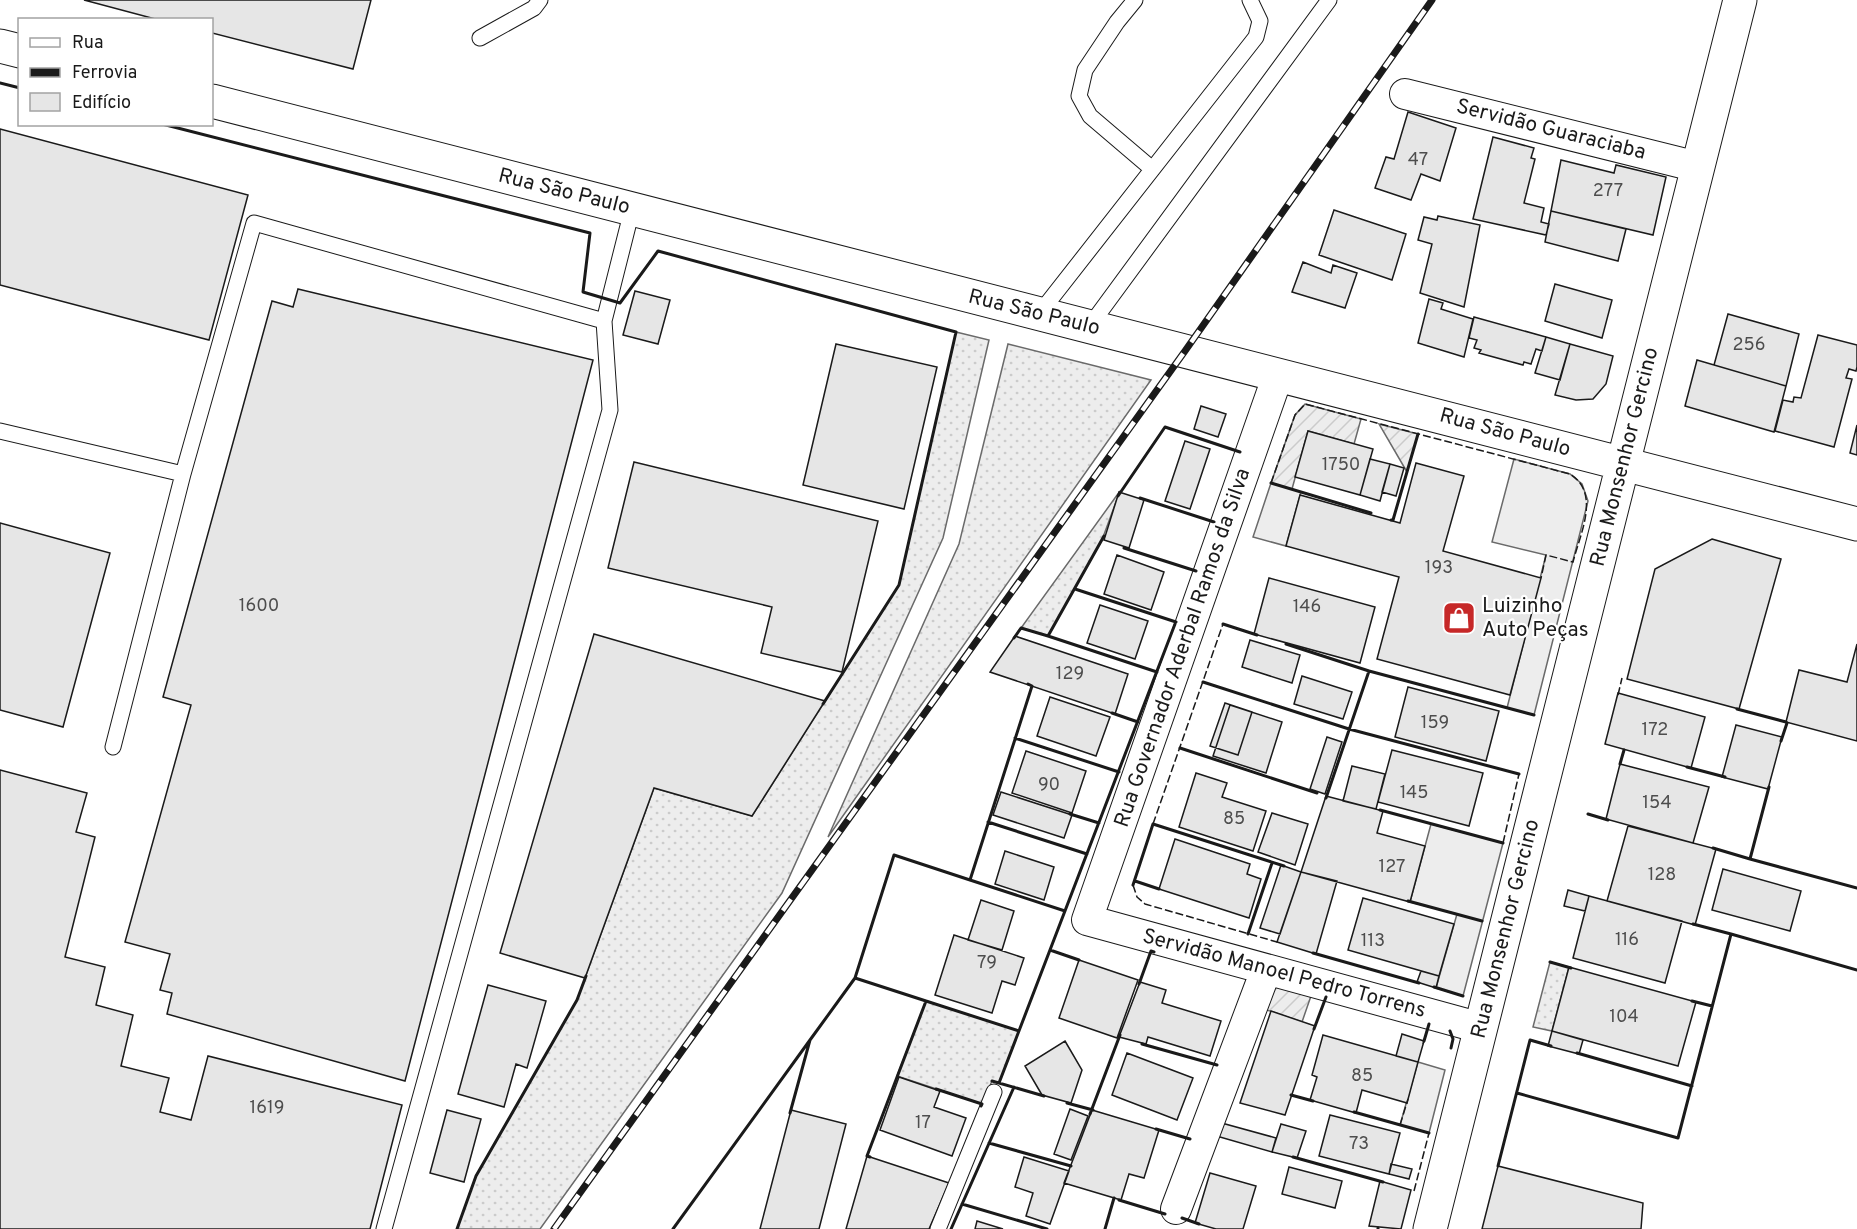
<svg xmlns="http://www.w3.org/2000/svg" width="1857" height="1229" font-family="Overpass,sans-serif">
<style>
.grass{fill:url(#grass-dots);stroke:#6a6a6a;stroke-width:1.5}
.built{fill:#ededed;stroke:#6a6a6a;stroke-width:1.5}
.garden{fill:url(#garden-furrows);stroke:#6a6a6a;stroke-width:1.5}
.building{fill:#e6e6e6;stroke:#1a1a1a;stroke-width:1.5}
.lines{fill:none;stroke-linecap:round;stroke-linejoin:round}
.service-casing{stroke:#1a1a1a;stroke-width:17}
.minor-casing{stroke:#1a1a1a;stroke-width:32}
.primary-casing{stroke:#1a1a1a;stroke-width:35}
.service{stroke:#fff;stroke-width:15}
.minor{stroke:#fff;stroke-width:30}
.primary{stroke:#fff;stroke-width:33}
.rail-casing{stroke:#1a1a1a;stroke-width:7}
.rail{stroke:#fff;stroke-width:4.5;stroke-dasharray:14;stroke-linecap:butt}
.fence{stroke:#1a1a1a;stroke-width:1.5;stroke-dasharray:8 3;stroke-linecap:butt}
.wall{stroke:#1a1a1a;stroke-width:3}
.labels{text-anchor:middle;dominant-baseline:central;stroke-width:4.5;stroke-linejoin:round;paint-order:stroke}
.number-label{font-size:18px;fill:#4d4d4d}
.street-label{font-size:21px;fill:#1a1a1a;stroke:#fff}
.poi-label{font-size:21px;fill:#1a1a1a;stroke:#fff;text-anchor:start}
</style>
<defs>
<pattern id="grass-dots" width="8" height="8" patternUnits="userSpaceOnUse" patternTransform="scale(1.5)"><rect width="8" height="8" fill="#ededed"/><path d="M2 2h.1M6 6h.1" fill="none" stroke="#cbcbcb" stroke-width="1.8" stroke-linecap="round"/></pattern>
<pattern id="garden-furrows" width="10" height="10" patternUnits="userSpaceOnUse" patternTransform="scale(1.5)"><rect width="10" height="10" fill="#ededed"/><path d="M-1 1l2-2M0 10L10 0M9 11l2-2" fill="none" stroke="#cbcbcb"/></pattern>
</defs>
<rect width="100%" height="100%" fill="#fff"/>
<path class="grass" d="M 956,332 L 989,340 L 943,538 L 782,893 L 540,1229 L 457,1229 L 476,1176 L 577,1000 L 654,788 L 752,816 L 899,585 Z
M 1008,344 L 1151,380 L 828,837 L 959,544 Z
M 1120,491 L 1102,540 L 1048,636 L 1021,628 Z
M 1550,962 L 1569,967 L 1552,1031 L 1533,1027 Z
M 926,1001 L 1019,1031 L 999,1083 L 992,1081 L 982,1104 L 897,1076 Z"/>
<path class="built" d="M 1514,459 L 1570,474 L 1582,484 L 1588,501 L 1534,715 L 1507,708 L 1546,555 L 1492,542 Z
M 1271,483 L 1301,492 L 1286,546 L 1253,537 Z
M 1431,824 L 1503,843 L 1463,996 L 1436,988 L 1457,914 L 1410,902 Z
M 1418,1062 L 1445,1070 L 1429,1133 L 1400,1125 Z"/>
<path class="garden" d="M 1305,404 L 1361,419 L 1354,444 L 1308,431 L 1292,489 L 1271,483 L 1295,415 Z
M 1379,424 L 1418,434 L 1407,472 Z
M 1271,982 L 1312,993 L 1302,1022 L 1261,1008 Z"/>
<path class="building" d="M 84,0 L 371,0 L 353,69 L 212,33 L 212,20 L 159,20 Z
M 1408,112 L 1456,128 L 1440,181 L 1421,174 L 1411,200 L 1375,188 L 1386,157 L 1394,159 Z
M 0,129 L 248,195 L 209,340 L 0,285 Z
M 1493,137 L 1534,148 L 1531,158 L 1535,159 L 1524,203 L 1544,208 L 1541,222 L 1549,224 L 1546,235 L 1473,219 Z
M 1561,160 L 1614,173 L 1616,165 L 1666,177 L 1653,235 L 1551,211 Z
M 1334,210 L 1406,234 L 1392,280 L 1319,255 Z
M 1551,211 L 1626,229 L 1618,261 L 1545,242 Z
M 1438,216 L 1480,225 L 1464,307 L 1420,293 L 1432,244 L 1418,240 L 1424,217 L 1437,220 Z
M 1303,262 L 1331,273 L 1333,265 L 1357,273 L 1345,308 L 1292,292 Z
M 1555,284 L 1612,300 L 1602,338 L 1545,321 Z
M 298,289 L 593,360 L 405,1081 L 167,1014 L 172,993 L 160,990 L 170,954 L 125,942 L 191,705 L 163,697 L 272,301 L 293,307 Z
M 635,291 L 670,300 L 658,344 L 623,335 Z
M 1429,299 L 1443,303 L 1441,309 L 1473,319 L 1464,357 L 1418,343 Z
M 1728,314 L 1799,334 L 1786,386 L 1714,365 Z
M 1474,317 L 1546,337 L 1542,351 L 1536,349 L 1531,364 L 1524,362 L 1523,365 L 1479,353 L 1481,350 L 1474,348 L 1477,340 L 1469,338 Z
M 1818,335 L 1857,345 L 1857,367 L 1856,371 L 1849,369 L 1846,378 L 1852,379 L 1834,447 L 1775,431 L 1783,400 L 1793,402 L 1794,397 L 1801,398 Z
M 1546,337 L 1570,344 L 1560,380 L 1535,373 Z
M 836,344 L 937,367 L 904,509 L 803,485 Z
M 1570,344 L 1613,356 L 1606,384 L 1593,399 L 1576,400 L 1555,395 Z
M 1697,360 L 1786,386 L 1774,432 L 1685,406 Z
M 1201,406 L 1226,414 L 1218,437 L 1194,429 Z
M 1857,425 L 1857,455 L 1850,453 Z
M 1308,431 L 1373,449 L 1360,495 L 1295,477 Z
M 1185,441 L 1210,449 L 1190,509 L 1165,501 Z
M 1370,459 L 1390,464 L 1380,501 L 1360,495 Z
M 634,462 L 878,521 L 842,672 L 761,653 L 772,607 L 608,568 Z
M 1416,463 L 1464,476 L 1443,551 L 1541,578 L 1510,695 L 1377,659 L 1399,577 L 1286,546 L 1300,495 L 1400,523 Z
M 1390,464 L 1404,468 L 1396,496 L 1382,492 Z
M 1119,492 L 1144,500 L 1129,548 L 1104,540 Z
M 0,523 L 110,553 L 63,727 L 0,710 Z
M 1712,539 L 1781,559 L 1739,709 L 1627,679 L 1655,569 Z
M 1117,555 L 1164,572 L 1151,610 L 1104,594 Z
M 1269,578 L 1375,607 L 1360,663 L 1254,634 Z
M 1100,605 L 1148,621 L 1135,659 L 1087,643 Z
M 594,634 L 825,701 L 752,816 L 654,788 L 585,978 L 500,953 Z
M 1015,636 L 1128,674 L 1115,714 L 990,672 Z
M 1250,640 L 1300,655 L 1292,683 L 1242,667 Z
M 1857,644 L 1857,741 L 1786,722 L 1799,670 L 1847,682 Z
M 1302,676 L 1352,692 L 1343,719 L 1294,704 Z
M 1408,687 L 1499,711 L 1486,761 L 1395,737 Z
M 1618,693 L 1705,717 L 1691,768 L 1605,744 Z
M 1050,697 L 1110,717 L 1096,756 L 1037,736 Z
M 1225,703 L 1252,712 L 1238,755 L 1210,746 Z
M 1230,705 L 1282,722 L 1266,773 L 1213,756 Z
M 1736,725 L 1782,737 L 1768,789 L 1722,777 Z
M 1327,737 L 1342,742 L 1325,794 L 1310,789 Z
M 1392,750 L 1483,773 L 1469,826 L 1378,802 Z
M 1026,751 L 1086,771 L 1072,813 L 1012,793 Z
M 1620,764 L 1709,787 L 1693,843 L 1606,819 Z
M 1352,766 L 1385,774 L 1376,809 L 1343,801 Z
M 0,770 L 87,793 L 76,832 L 95,837 L 65,957 L 105,967 L 96,1005 L 133,1015 L 121,1066 L 169,1078 L 160,1112 L 191,1120 L 208,1056 L 402,1105 L 370,1229 L 0,1229 Z
M 1196,773 L 1227,783 L 1222,797 L 1266,811 L 1253,851 L 1179,827 Z
M 1001,792 L 1072,815 L 1064,838 L 993,815 Z
M 1326,796 L 1383,811 L 1377,833 L 1425,846 L 1410,902 L 1301,872 Z
M 1272,813 L 1308,824 L 1295,865 L 1258,852 Z
M 1628,826 L 1716,849 L 1695,925 L 1607,901 Z
M 1175,839 L 1250,864 L 1247,874 L 1261,879 L 1249,918 L 1159,889 Z
M 1005,851 L 1054,867 L 1044,900 L 995,884 Z
M 1281,865 L 1301,872 L 1280,934 L 1260,928 Z
M 1723,869 L 1801,891 L 1790,931 L 1712,910 Z
M 1301,872 L 1337,881 L 1316,954 L 1277,942 Z
M 1568,890 L 1589,896 L 1585,911 L 1564,906 Z
M 1589,896 L 1682,921 L 1665,983 L 1573,958 Z
M 1363,898 L 1454,924 L 1439,976 L 1348,950 Z
M 981,900 L 1014,911 L 1002,950 L 968,940 Z
M 954,935 L 1024,958 L 1015,985 L 1002,981 L 992,1013 L 935,995 Z
M 1079,960 L 1138,980 L 1117,1038 L 1059,1018 Z
M 1569,967 L 1696,1002 L 1678,1066 L 1552,1031 Z
M 1421,971 L 1439,976 L 1436,988 L 1417,982 Z
M 1140,982 L 1166,990 L 1162,1003 L 1221,1021 L 1210,1056 L 1148,1037 L 1146,1044 L 1119,1037 Z
M 488,985 L 546,1001 L 527,1068 L 516,1064 L 504,1107 L 458,1094 Z
M 1271,1011 L 1315,1026 L 1285,1115 L 1240,1103 Z
M 1552,1031 L 1583,1040 L 1579,1054 L 1548,1046 Z
M 1402,1034 L 1424,1041 L 1418,1062 L 1396,1056 Z
M 1323,1035 L 1418,1062 L 1407,1103 L 1362,1090 L 1356,1113 L 1310,1100 L 1317,1077 L 1312,1075 Z
M 1065,1041 L 1082,1070 L 1071,1103 L 1042,1095 L 1025,1066 Z
M 1127,1053 L 1193,1078 L 1177,1120 L 1112,1095 Z
M 899,1077 L 940,1091 L 934,1107 L 966,1118 L 952,1156 L 880,1130 Z
M 1070,1109 L 1088,1116 L 1071,1160 L 1054,1154 Z
M 447,1110 L 481,1119 L 464,1182 L 430,1173 Z
M 791,1110 L 846,1124 L 819,1229 L 760,1229 Z
M 1092,1110 L 1159,1130 L 1144,1178 L 1129,1174 L 1121,1200 L 1064,1183 Z
M 1330,1115 L 1400,1133 L 1389,1174 L 1319,1156 Z
M 1218,1122 L 1276,1138 L 1272,1152 L 1213,1135 Z
M 1281,1124 L 1306,1131 L 1297,1158 L 1272,1152 Z
M 867,1156 L 949,1183 L 929,1229 L 846,1229 Z
M 1024,1157 L 1069,1171 L 1050,1224 L 1026,1216 L 1033,1193 L 1015,1187 Z
M 1391,1164 L 1412,1169 L 1409,1179 L 1389,1174 Z
M 1498,1166 L 1643,1203 L 1641,1229 L 1482,1229 Z
M 1289,1167 L 1342,1181 L 1335,1208 L 1282,1194 Z
M 1210,1173 L 1256,1186 L 1243,1229 L 1216,1229 L 1195,1223 Z
M 1380,1181 L 1411,1190 L 1401,1229 L 1369,1226 Z
M 977,1221 L 1003,1229 L 975,1229 Z"/>
<g class="lines">
<defs>
<path id="service" d="M 1135,0 L 1117,22 L 1085,70 L 1079,96 L 1090,116 L 1151,168
M 480,38 L 534,8 L 540,0
M 1039,314 L 1256,37 L 1260,21 L 1250,0
M 1089,327 L 1329,0
M 0,431 L 183,474 L 113,747
M 183,474 L 254,223 L 604,321
M 384,1229 L 610,410 L 604,321 L 632,210
M 938,1229 L 994,1092"/>
<path id="minor" d="M 1405,94 L 1698,167
M 1278,375 L 1087,920 L 1481,1028
M 1176,1209 L 1266,970"/>
<path id="primary" d="M 0,46 L 20,51
M 212,101 L 1857,524
M 1430,1229 L 1740,0"/>
</defs>
<use href="#service" class="service-casing"/>
<use href="#minor" class="minor-casing"/>
<use href="#primary" class="primary-casing"/>
<use href="#service" class="service"/>
<use href="#minor" class="minor"/>
<use href="#primary" class="primary"/>
<defs>
<path id="rail" d="M 554,1229 L 1185,351 L 1432,0"/>
</defs>
<use href="#rail" class="rail-casing"/>
<use href="#rail" class="rail"/>
<path class="fence" d="M 1271,483 L 1295,415 L 1305,404 L 1570,474 C 1601,493 1580,534 1573,562 L 1546,555 L 1541,578
M 1618,695 L 1622,678
M 1153,824 L 1223,624
M 1503,843 L 1519,774
M 1133,885 L 1137,897 L 1145,904 L 1277,942
M 1423,1044 L 1429,1024
M 1400,1125 L 1408,1099
M 1414,1191 L 1429,1133"/>
<path class="wall" d="M 0,83 L 20,88
M 162,124 L 590,233 L 583,292 L 620,303 L 658,251 L 956,332 L 899,585 L 823,704
M 1271,483 L 1371,513
M 1118,496 L 1165,427 L 1240,452
M 1140,498 L 1214,522
M 1391,520 L 1393,520 L 1418,434
M 1124,548 L 1196,571
M 1075,589 L 1176,622
M 1223,624 L 1257,635
M 1048,636 L 1157,672
M 1014,638 L 1021,628 L 1048,636 L 1104,536
M 1286,644 L 1369,671 L 1534,715
M 1203,682 L 1349,729 L 1519,774
M 1737,709 L 1786,722
M 1112,713 L 1138,722
M 1015,738 L 1119,772
M 1781,741 L 1787,723
M 1180,748 L 1317,793
M 1620,764 L 1624,750
M 1687,767 L 1725,777
M 1769,787 L 1750,859 L 1857,888
M 1326,798 L 1369,671
M 1380,810 L 1503,843
M 1070,814 L 1099,823
M 1588,814 L 1608,820
M 988,822 L 1087,854
M 1713,848 L 1750,859
M 970,880 L 1065,911
M 1135,881 L 1159,889
M 1133,885 L 1153,824 L 1284,866
M 1408,901 L 1482,921
M 1693,924 L 1731,934
M 1248,934 L 1272,863
M 1050,950 L 1079,960
M 1313,953 L 1419,983
M 1550,962 L 1571,968
M 1139,984 L 1151,951 L 1154,952
M 1434,987 L 1463,996
M 926,1001 L 1019,1031
M 1692,1001 L 1712,1006
M 1314,1029 L 1326,997
M 1450,1031 L 1453,1039 L 1451,1048
M 810,1040 L 855,978
M 1424,1041 L 1429,1024
M 1142,1044 L 1217,1065
M 1577,1053 L 1692,1086
M 992,1081 L 1044,1096
M 999,1083 L 1175,624
M 936,1089 L 982,1104 L 981,1106
M 1517,1093 L 1678,1138 L 1731,934 L 1857,970
M 1291,1095 L 1313,1101
M 1067,1103 L 1093,1110
M 1354,1112 L 1429,1133
M 1090,1114 L 1120,1035
M 1156,1129 L 1190,1139
M 989,1143 L 1071,1166
M 870,1157 L 867,1156 L 926,1001 L 855,978 L 894,855 L 970,880 L 1032,686 L 1028,684
M 1293,1157 L 1383,1182
M 1498,1166 L 1530,1040 L 1551,1046
M 1119,1200 L 1165,1214
M 962,1204 L 1047,1229
M 1182,1218 L 1199,1224
M 457,1229 L 476,1176 L 577,1000 L 586,976
M 673,1229 L 810,1040 L 790,1113
M 951,1229 L 1014,1087
M 1105,1229 L 1114,1198
M 1378,1229 L 1378,1228"/>
</g>
<defs>
<symbol id="shop-square" viewBox="-11 -11 22 22"><rect x="-9" y="-9" width="18" height="18" rx="4" fill="#c62828" stroke="#fff"/><path d="M-5-2.5h2.3a2.7 3.5 0 0 1 5.4 0H5L5.5 6h-11ZM-1.5-2.5h3a1.5 2.3 0 0 0-3 0Z" fill="#fff"/></symbol>
</defs>
<g fill-rule="evenodd">
<use href="#shop-square" x="1440" y="599" width="38" height="38"/>
</g>
<g class="labels">
<g class="number-label">
<text x="1418" y="160">47</text>
<text x="1608" y="191">277</text>
<text x="1749" y="345">256</text>
<text x="1341" y="465">1750</text>
<text x="1439" y="568">193</text>
<text x="259" y="606">1600</text>
<text x="1307" y="607">146</text>
<text x="1070" y="674">129</text>
<text x="1435" y="723">159</text>
<text x="1655" y="730">172</text>
<text x="1049" y="785">90</text>
<text x="1414" y="793">145</text>
<text x="1657" y="803">154</text>
<text x="1234" y="819">85</text>
<text x="1392" y="867">127</text>
<text x="1662" y="875">128</text>
<text x="1627" y="940">116</text>
<text x="1373" y="941">113</text>
<text x="987" y="963">79</text>
<text x="1624" y="1017">104</text>
<text x="1362" y="1076">85</text>
<text x="267" y="1108">1619</text>
<text x="923" y="1123">17</text>
<text x="1359" y="1144">73</text>
</g>
<g class="street-label">
<text transform="translate(1551 130) rotate(14)">Servidão Guaraciaba</text>
<text transform="translate(564 192) rotate(14)">Rua São Paulo</text>
<text transform="translate(1034 313) rotate(14)">Rua São Paulo</text>
<text transform="translate(1505 433) rotate(15)">Rua São Paulo</text>
<text transform="translate(1625 457) rotate(-76)">Rua Monsenhor Gercino</text>
<text transform="translate(1183 648) rotate(-71)">Rua Governador Aderbal Ramos da Silva</text>
<text transform="translate(1506 929) rotate(-76)">Rua Monsenhor Gercino</text>
<text transform="translate(1284 974) rotate(15)">Servidão Manoel Pedro Torrens</text>
</g>
<g class="poi-label">
<text x="1482" y="606">Luizinho<tspan x="1482" dy="24">Auto Peças</tspan></text>
</g>
</g>
<rect x="18" y="18" width="195" height="108" fill="#ffffff" stroke="#a3a3a3" stroke-width="1.5"/>
<rect x="30" y="38" width="30" height="9" fill="#ffffff" stroke="#a3a3a3" stroke-width="1.5"/>
<text x="72" y="48" font-size="18" fill="#1a1a1a">Rua</text>
<rect x="30" y="68" width="30" height="9" fill="#1a1a1a" stroke="#a3a3a3" stroke-width="1.5"/>
<text x="72" y="78" font-size="18" fill="#1a1a1a">Ferrovia</text>
<rect x="30" y="93" width="30" height="18" fill="#e6e6e6" stroke="#a3a3a3" stroke-width="1.5"/>
<text x="72" y="108" font-size="18" fill="#1a1a1a">Edifício</text>
</svg>
